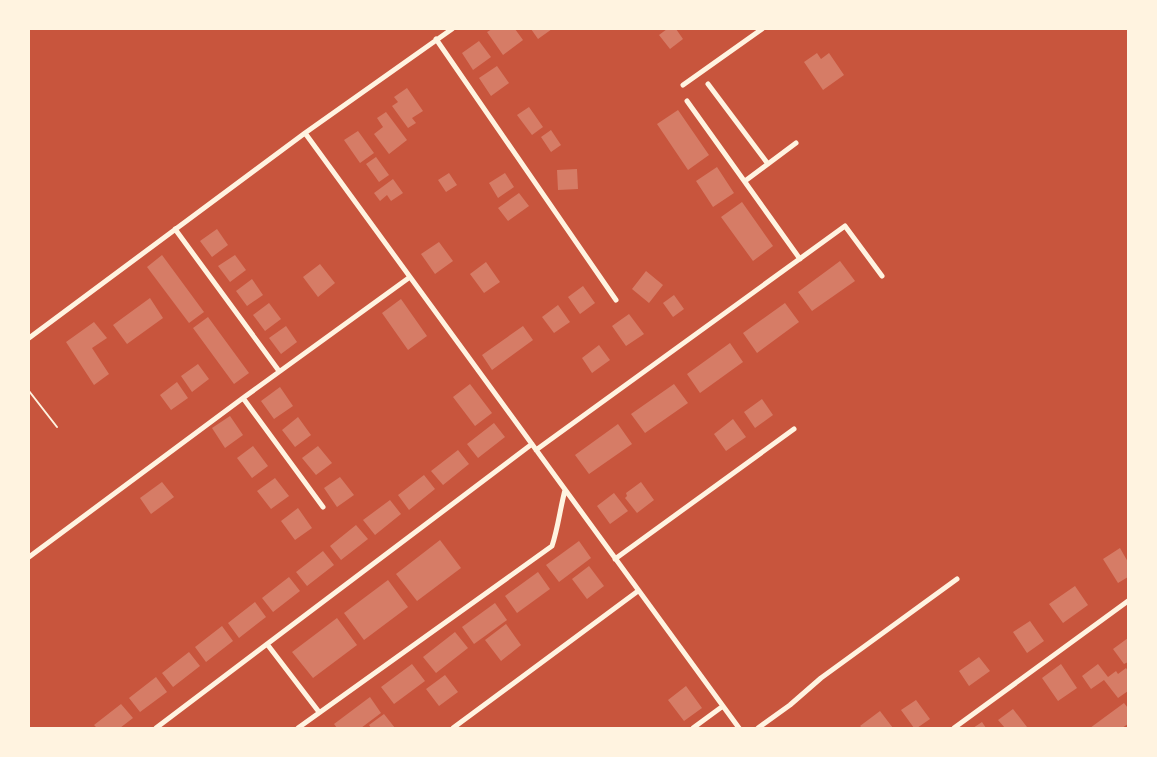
<svg xmlns="http://www.w3.org/2000/svg" width="1157" height="757" font-family="Raleway,sans-serif">
<style>
.building{fill:#d67c66}
.lines{fill:none;stroke-linecap:round;stroke-linejoin:round}
.path{stroke:#fff3e0;stroke-width:2}
.minor{stroke:#fff3e0;stroke-width:5}
</style>
<rect width="100%" height="100%" fill="#c8553d"/>
<path class="building" d="M 492,29 L 515,29 L 523,40 L 503,55 L 487,32 Z
M 531,29 L 552,29 L 538,39 Z
M 667,29 L 676,29 L 683,39 L 670,49 L 659,35 Z
M 479,41 L 491,57 L 473,70 L 462,53 Z
M 817,53 L 821,59 L 829,53 L 844,75 L 823,90 L 804,62 Z
M 497,66 L 509,83 L 491,96 L 479,78 Z
M 407,88 L 423,111 L 412,118 L 416,123 L 408,128 L 392,106 L 398,102 L 394,97 Z
M 529,107 L 543,127 L 532,135 L 517,115 Z
M 678,110 L 709,155 L 688,170 L 657,124 Z
M 386,112 L 407,140 L 389,154 L 374,134 L 383,127 L 377,118 Z
M 551,130 L 561,145 L 551,152 L 541,137 Z
M 358,131 L 374,153 L 360,163 L 344,140 Z
M 376,157 L 389,175 L 379,182 L 366,164 Z
M 717,167 L 734,193 L 713,207 L 696,181 Z
M 577,169 L 578,189 L 558,190 L 557,170 Z
M 449,173 L 457,185 L 446,192 L 438,180 Z
M 505,173 L 514,187 L 498,198 L 489,183 Z
M 393,179 L 403,193 L 391,201 L 387,195 L 380,201 L 374,193 Z
M 519,193 L 529,206 L 508,221 L 498,208 Z
M 742,202 L 773,246 L 753,261 L 721,217 Z
M 217,229 L 228,245 L 212,257 L 200,241 Z
M 439,242 L 453,261 L 435,274 L 421,254 Z
M 162,255 L 204,312 L 189,323 L 147,267 Z
M 235,255 L 246,270 L 230,282 L 218,266 Z
M 840,261 L 855,281 L 812,311 L 798,292 Z
M 486,262 L 500,282 L 484,293 L 470,274 Z
M 320,264 L 335,283 L 318,297 L 303,277 Z
M 646,271 L 663,285 L 649,303 L 632,289 Z
M 252,279 L 263,295 L 247,306 L 236,291 Z
M 583,286 L 595,303 L 580,314 L 568,297 Z
M 674,295 L 684,309 L 673,317 L 663,303 Z
M 150,298 L 163,318 L 127,344 L 113,325 Z
M 401,299 L 427,336 L 408,350 L 382,313 Z
M 269,303 L 281,319 L 265,331 L 253,315 Z
M 785,303 L 799,322 L 757,353 L 743,333 Z
M 558,305 L 570,322 L 554,333 L 542,317 Z
M 629,314 L 644,334 L 626,346 L 612,326 Z
M 208,317 L 249,373 L 234,384 L 193,328 Z
M 94,322 L 107,338 L 92,348 L 109,374 L 94,385 L 66,342 Z
M 286,326 L 297,342 L 281,354 L 269,338 Z
M 523,326 L 533,340 L 492,370 L 482,355 Z
M 730,343 L 743,362 L 700,393 L 687,374 Z
M 599,345 L 610,360 L 592,373 L 582,358 Z
M 198,364 L 209,379 L 192,392 L 181,376 Z
M 177,382 L 188,398 L 171,410 L 160,395 Z
M 470,384 L 492,413 L 475,426 L 453,397 Z
M 674,384 L 688,403 L 645,433 L 631,414 Z
M 280,387 L 293,406 L 274,419 L 261,401 Z
M 762,399 L 773,415 L 755,428 L 744,412 Z
M 230,416 L 243,435 L 225,448 L 212,428 Z
M 298,417 L 311,435 L 295,447 L 282,430 Z
M 733,419 L 746,437 L 726,451 L 714,434 Z
M 494,423 L 505,437 L 478,458 L 467,444 Z
M 618,424 L 632,444 L 589,474 L 575,455 Z
M 253,446 L 268,466 L 252,478 L 237,458 Z
M 318,446 L 332,463 L 316,475 L 302,458 Z
M 458,450 L 469,464 L 443,485 L 431,471 Z
M 424,475 L 435,489 L 409,510 L 398,495 Z
M 340,477 L 354,495 L 337,507 L 324,488 Z
M 275,478 L 289,496 L 271,509 L 257,491 Z
M 162,482 L 174,497 L 151,514 L 140,498 Z
M 641,482 L 654,500 L 637,513 L 625,498 L 627,496 L 626,493 Z
M 614,493 L 628,511 L 610,524 L 597,506 Z
M 390,500 L 401,514 L 375,535 L 363,520 Z
M 298,508 L 312,528 L 295,540 L 281,521 Z
M 356,525 L 368,539 L 341,560 L 330,546 Z
M 440,540 L 461,568 L 417,601 L 396,574 Z
M 579,541 L 591,558 L 559,582 L 546,565 Z
M 1120,548 L 1128,562 L 1128,577 L 1118,583 L 1103,559 Z
M 323,551 L 334,565 L 307,586 L 296,572 Z
M 589,566 L 604,586 L 587,599 L 572,579 Z
M 538,572 L 550,589 L 517,613 L 505,596 Z
M 289,577 L 300,591 L 273,612 L 262,598 Z
M 388,580 L 408,607 L 364,640 L 344,613 Z
M 1075,586 L 1088,605 L 1063,623 L 1049,604 Z
M 255,602 L 266,617 L 239,638 L 228,623 Z
M 495,603 L 507,620 L 474,644 L 462,627 Z
M 337,618 L 357,645 L 313,678 L 292,652 Z
M 1030,621 L 1044,641 L 1027,653 L 1013,632 Z
M 506,624 L 521,645 L 501,661 L 485,640 Z
M 222,626 L 233,641 L 206,662 L 195,647 Z
M 455,632 L 468,648 L 436,673 L 423,657 Z
M 1128,638 L 1128,662 L 1124,664 L 1113,649 Z
M 189,652 L 200,666 L 173,687 L 162,673 Z
M 979,657 L 990,671 L 969,686 L 959,671 Z
M 412,664 L 425,681 L 394,704 L 381,687 Z
M 1061,664 L 1077,688 L 1058,701 L 1042,678 Z
M 1098,664 L 1108,677 L 1116,671 L 1118,674 L 1126,668 L 1128,671 L 1128,691 L 1118,698 L 1104,680 L 1091,689 L 1082,676 Z
M 445,675 L 458,692 L 439,706 L 426,689 Z
M 156,677 L 167,692 L 140,712 L 129,698 Z
M 686,686 L 702,708 L 684,721 L 668,700 Z
M 370,697 L 381,713 L 361,728 L 337,728 L 334,724 Z
M 916,700 L 930,719 L 917,728 L 914,728 L 901,710 Z
M 1124,703 L 1128,708 L 1128,724 L 1122,728 L 1090,728 Z
M 121,704 L 133,718 L 120,728 L 97,728 L 94,725 Z
M 1013,709 L 1027,727 L 1025,728 L 1005,728 L 998,720 Z
M 880,711 L 893,728 L 862,728 L 860,726 Z
M 384,714 L 395,728 L 371,728 L 369,725 Z
M 982,722 L 986,728 L 973,728 Z"/>
<g class="lines">
<path class="path" d="M 29,391 L 57,427"/>
<path class="minor" d="M 436,39 L 616,300
M 708,84 L 768,164
M 683,85 L 762,29
M 687,101 L 800,259
M 305,133 L 739,728
M 745,181 L 796,143
M 175,229 L 279,371
M 29,338 L 305,133 L 452,29
M 243,398 L 323,507
M 536,450 L 845,226 L 882,276
M 29,557 L 243,398 L 410,277
M 615,559 L 794,429
M 267,644 L 319,712
M 156,728 L 532,444
M 298,728 L 552,546 C 558,528 560,509 565,490
M 453,728 L 638,591
M 693,728 L 723,706
M 758,728 L 790,705 L 821,678 L 957,579
M 954,728 L 1128,601"/>
</g>
<rect width="1157" height="757" fill="none" stroke="#fff3e0" stroke-width="60"/>
</svg>
